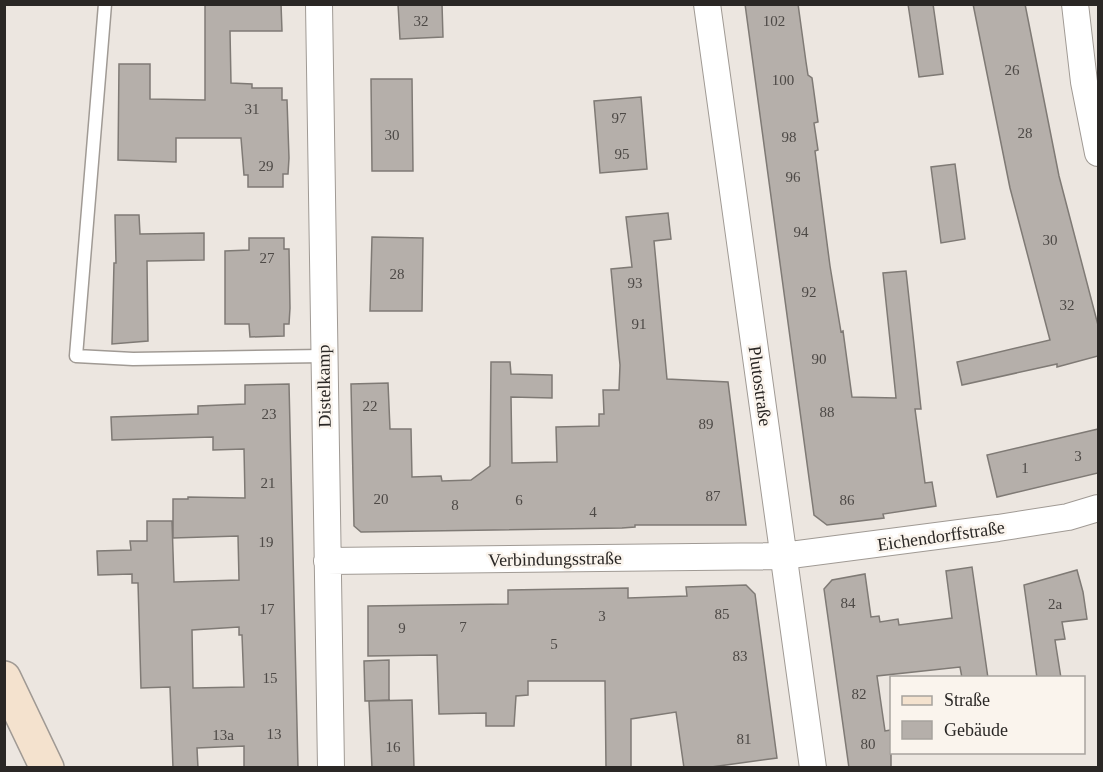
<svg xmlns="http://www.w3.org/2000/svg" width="1103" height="772" font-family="Georgia,serif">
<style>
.building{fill:#b5afaa;stroke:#7f7a75;stroke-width:1.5;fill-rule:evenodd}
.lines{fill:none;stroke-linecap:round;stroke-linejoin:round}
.lane-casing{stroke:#a09a94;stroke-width:15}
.street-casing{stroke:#a09a94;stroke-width:28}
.secondary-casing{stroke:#a09a94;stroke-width:36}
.lane{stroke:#fff;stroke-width:12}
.street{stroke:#fff;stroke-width:26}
.secondary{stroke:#f4e2ce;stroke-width:33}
.labels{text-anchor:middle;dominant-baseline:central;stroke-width:5;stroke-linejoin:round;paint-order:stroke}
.number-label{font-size:15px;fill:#4d4946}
.street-label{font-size:18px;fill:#2a2725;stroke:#faf4ed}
</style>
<rect width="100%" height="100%" fill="#ece6e0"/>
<path class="building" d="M 205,4 L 281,4 L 282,31 L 230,31 L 231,83 L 252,84 L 252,88 L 282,88 L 282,100 L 287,100 L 289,158 L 288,174 L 283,174 L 283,187 L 248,187 L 248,175 L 244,175 L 241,138 L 176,138 L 176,162 L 118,160 L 119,64 L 150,64 L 150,99 L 205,100 Z
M 398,4 L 442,4 L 443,37 L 400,39 Z
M 745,4 L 798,4 L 806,62 L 808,75 L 812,78 L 818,122 L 814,123 L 818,150 L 815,151 L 830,266 L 841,332 L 843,331 L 852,397 L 896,398 L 883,273 L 906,271 L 921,409 L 915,409 L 925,483 L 932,482 L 936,506 L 883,514 L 884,518 L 827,525 L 814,515 Z
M 908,4 L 933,4 L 943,74 L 919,77 Z
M 973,4 L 1025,4 L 1059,176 L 1098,325 L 1098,356 L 1057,367 L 1057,364 L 962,385 L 957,362 L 1050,340 L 1010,188 Z
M 371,79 L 412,79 L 413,171 L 372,171 Z
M 641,97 L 647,169 L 600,173 L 594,101 Z
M 955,164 L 965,239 L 941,243 L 931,167 Z
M 668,213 L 671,239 L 654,241 L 667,379 L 728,382 L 746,525 L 635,525 L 635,527 L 622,528 L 361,532 L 354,526 L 351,384 L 388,383 L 390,429 L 411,429 L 412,477 L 441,476 L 442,481 L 471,480 L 490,466 L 491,362 L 510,362 L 511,374 L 552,375 L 552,398 L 511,397 L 512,463 L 557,462 L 556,427 L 599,426 L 599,414 L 604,414 L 603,390 L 619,390 L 620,365 L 611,269 L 632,267 L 626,217 Z
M 115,215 L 139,215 L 140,234 L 204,233 L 204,260 L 147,261 L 148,341 L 112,344 L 114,263 L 116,263 Z
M 372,237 L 423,238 L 422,311 L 370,311 Z
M 249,238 L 284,238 L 284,249 L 289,249 L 290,308 L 289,324 L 284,324 L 284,336 L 250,337 L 249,324 L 225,324 L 225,251 L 249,250 Z
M 289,384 L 298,768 L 244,768 L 244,746 L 197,748 L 198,768 L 173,768 L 170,687 L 141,688 L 138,583 L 132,583 L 132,574 L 98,575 L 97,551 L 131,550 L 130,541 L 147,541 L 147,521 L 172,521 L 174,582 L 239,580 L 238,536 L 173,538 L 173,499 L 188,499 L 188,497 L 245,498 L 244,449 L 213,450 L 213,437 L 112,440 L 111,417 L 198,414 L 198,406 L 245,404 L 245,385 ZM 239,627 L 239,635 L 242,635 L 244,687 L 193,688 L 192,630 Z
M 1098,429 L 1098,473 L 997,497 L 987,455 Z
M 972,567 L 988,678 L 962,678 L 960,667 L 877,676 L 885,731 L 891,730 L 891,768 L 849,768 L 824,589 L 832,580 L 865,574 L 871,617 L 879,616 L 880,622 L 898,619 L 899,625 L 952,618 L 946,571 Z
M 1077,570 L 1083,592 L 1087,619 L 1062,622 L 1065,639 L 1055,640 L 1061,678 L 1037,678 L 1024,585 Z
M 746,585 L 755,594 L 777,758 L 704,768 L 684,768 L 676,712 L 631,719 L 631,768 L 606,768 L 605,681 L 528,681 L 528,695 L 516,696 L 514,726 L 486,726 L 486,713 L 439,714 L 437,655 L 368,656 L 368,606 L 508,604 L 508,590 L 628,588 L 628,598 L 687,596 L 686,587 Z
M 389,660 L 389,700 L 365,701 L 364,661 Z
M 412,700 L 414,768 L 372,768 L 369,701 Z"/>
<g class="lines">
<defs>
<path id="lane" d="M 105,4 L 76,356 L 133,359 L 324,356"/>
<path id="street" d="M 319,4 L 331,768
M 707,4 L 813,768
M 1075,4 L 1084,82 L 1098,153
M 327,561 L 783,556 L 998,528 L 1068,517 L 1098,508"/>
<path id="secondary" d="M 4,678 L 47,768"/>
</defs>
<use href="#lane" class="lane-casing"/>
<use href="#street" class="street-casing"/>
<use href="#secondary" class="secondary-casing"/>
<use href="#lane" class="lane"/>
<use href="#street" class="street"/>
<use href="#secondary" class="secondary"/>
</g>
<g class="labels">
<g class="number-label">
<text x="421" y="21">32</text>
<text x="774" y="21">102</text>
<text x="1012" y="70">26</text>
<text x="783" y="80">100</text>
<text x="252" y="109">31</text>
<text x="619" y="118">97</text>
<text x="1025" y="133">28</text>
<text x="392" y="135">30</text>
<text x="789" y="137">98</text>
<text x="622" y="154">95</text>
<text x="266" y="166">29</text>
<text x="793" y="177">96</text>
<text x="801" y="232">94</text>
<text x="1050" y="240">30</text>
<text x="267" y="258">27</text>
<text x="397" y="274">28</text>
<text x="635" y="283">93</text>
<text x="809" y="292">92</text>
<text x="1067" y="305">32</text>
<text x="639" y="324">91</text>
<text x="819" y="359">90</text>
<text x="370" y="406">22</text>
<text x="827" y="412">88</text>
<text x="269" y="414">23</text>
<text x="706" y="424">89</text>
<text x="1078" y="456">3</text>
<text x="1025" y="468">1</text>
<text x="268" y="483">21</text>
<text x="713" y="496">87</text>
<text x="381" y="499">20</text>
<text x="519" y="500">6</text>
<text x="847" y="500">86</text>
<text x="455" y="505">8</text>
<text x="593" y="512">4</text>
<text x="266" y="542">19</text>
<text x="848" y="603">84</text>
<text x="1055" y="604">2a</text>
<text x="267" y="609">17</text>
<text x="722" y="614">85</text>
<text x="602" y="616">3</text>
<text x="463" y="627">7</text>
<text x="402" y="628">9</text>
<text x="554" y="644">5</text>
<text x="740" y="656">83</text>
<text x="270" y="678">15</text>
<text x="859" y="694">82</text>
<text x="274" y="734">13</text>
<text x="223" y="735">13a</text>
<text x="744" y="739">81</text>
<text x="868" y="744">80</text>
<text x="393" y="747">16</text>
</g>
<g class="street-label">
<text transform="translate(324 386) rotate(-91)">Distelkamp</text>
<text transform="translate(760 386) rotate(82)">Plutostraße</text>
<text transform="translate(941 536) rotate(-8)">Eichendorffstraße</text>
<text transform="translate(555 559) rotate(-1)">Verbindungsstraße</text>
</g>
</g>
<rect width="1103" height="772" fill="none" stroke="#2a2725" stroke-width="12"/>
<rect x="890" y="676" width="195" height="78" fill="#faf4ed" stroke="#a7a29d" stroke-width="1.5"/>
<rect x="902" y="696" width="30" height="9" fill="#f4e2ce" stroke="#a7a29d" stroke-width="1.5"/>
<text x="944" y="706" font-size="18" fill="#2a2725">Straße</text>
<rect x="902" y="721" width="30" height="18" fill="#b5afaa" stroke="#a7a29d" stroke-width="1.5"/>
<text x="944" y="736" font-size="18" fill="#2a2725">Gebäude</text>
</svg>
